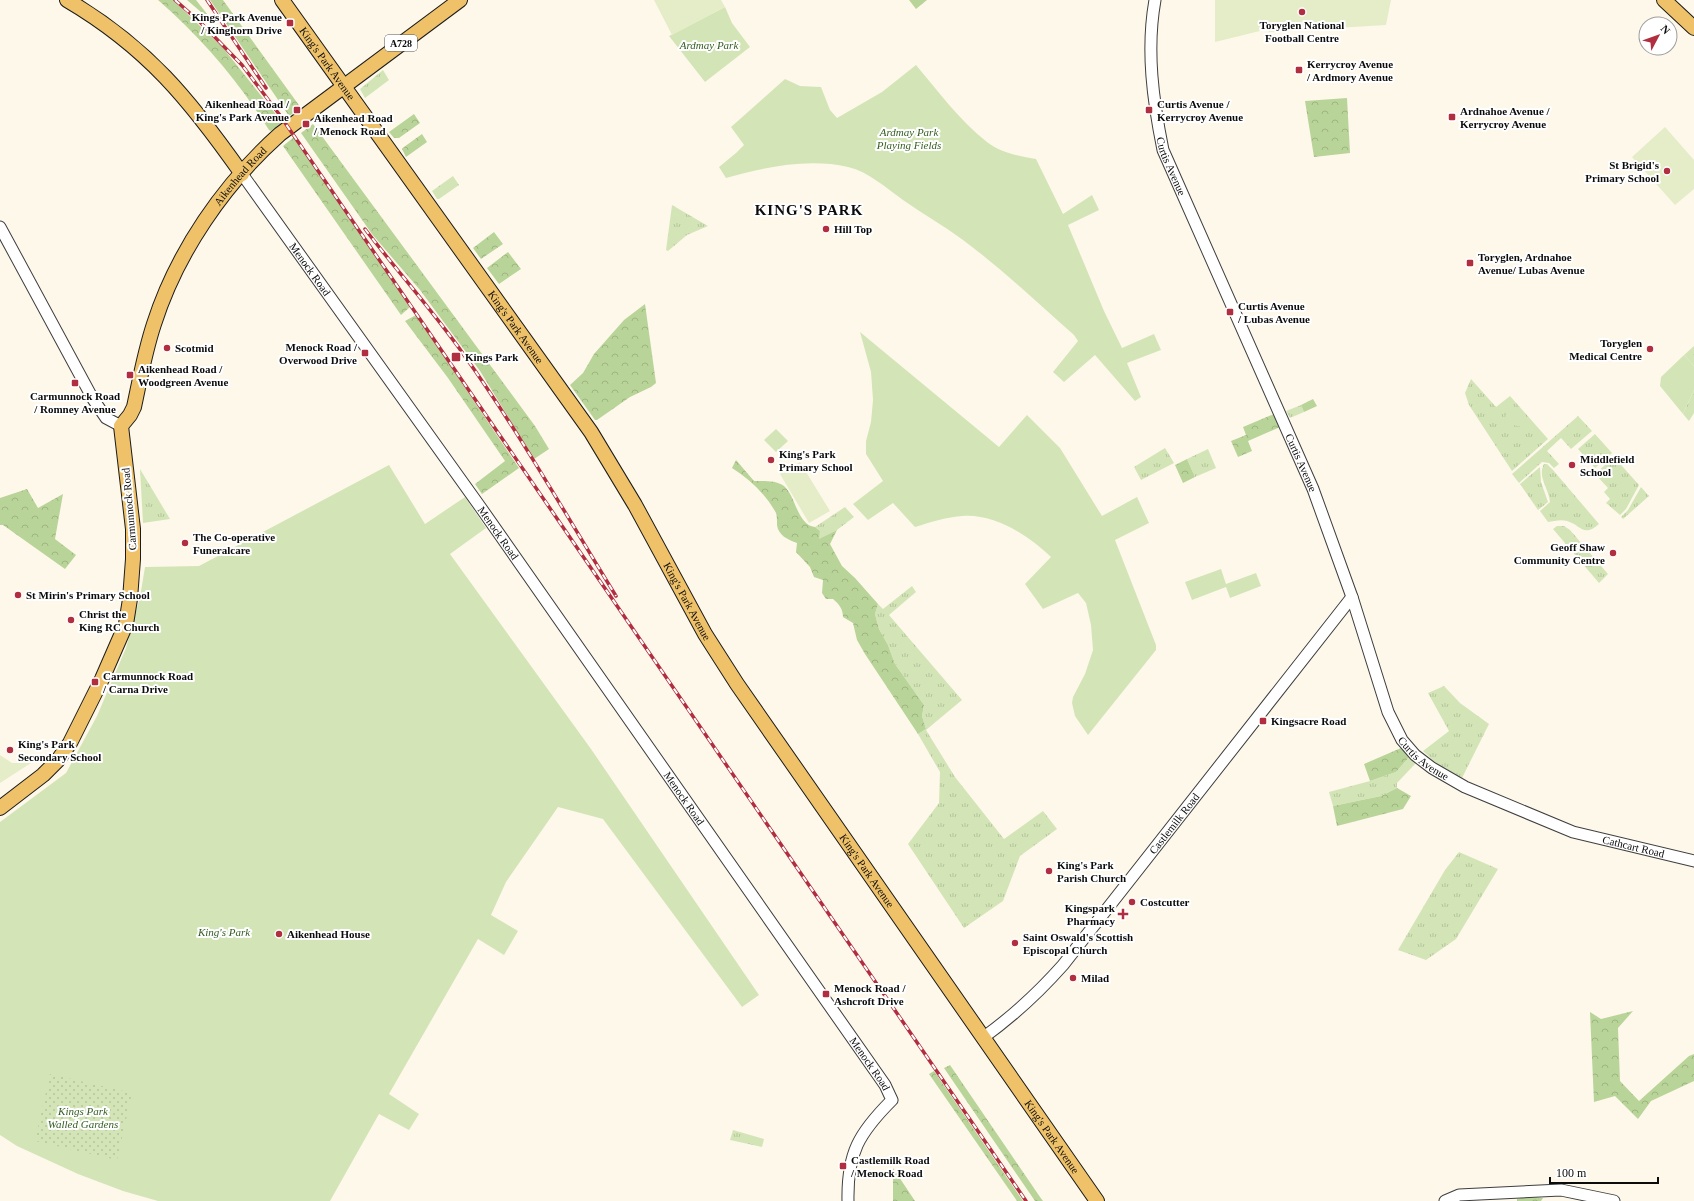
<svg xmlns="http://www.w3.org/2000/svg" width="1694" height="1201" font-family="'Times New Roman',serif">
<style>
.grass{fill:url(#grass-tufts)}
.forest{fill:url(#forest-crowns)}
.park{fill:#d3e5b7}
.garden{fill:url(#garden-dots)}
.pitch{fill:#e4edc8}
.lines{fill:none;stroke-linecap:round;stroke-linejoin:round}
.minor-casing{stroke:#3e3e3e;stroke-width:13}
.major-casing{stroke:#1c1c1c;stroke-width:16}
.minor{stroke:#fff;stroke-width:11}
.major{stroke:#efc26a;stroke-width:14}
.rail-casing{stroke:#b12e40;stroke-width:3.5}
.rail{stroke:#fff;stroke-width:2;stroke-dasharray:6;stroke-linecap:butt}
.poi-dot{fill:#b12e40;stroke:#fff;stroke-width:1.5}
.labels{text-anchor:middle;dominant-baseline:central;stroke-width:4;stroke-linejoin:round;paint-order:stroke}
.shield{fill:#fff;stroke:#545454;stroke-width:1}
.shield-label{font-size:10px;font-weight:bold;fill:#0b0b0b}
.poi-label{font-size:11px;font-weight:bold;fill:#0b0b0b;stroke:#fff;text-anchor:start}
.park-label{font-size:11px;font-style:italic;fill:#335d21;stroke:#fff}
.street-label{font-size:11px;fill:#0b0b0b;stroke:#fff}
.district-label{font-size:15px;font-weight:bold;letter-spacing:1px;fill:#0b0b0b;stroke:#fff}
</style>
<defs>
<pattern id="grass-tufts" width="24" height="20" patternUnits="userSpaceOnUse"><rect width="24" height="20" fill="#d3e5b7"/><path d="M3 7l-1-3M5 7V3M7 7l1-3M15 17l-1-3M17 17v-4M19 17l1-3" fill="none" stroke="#b4c39c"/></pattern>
<pattern id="forest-crowns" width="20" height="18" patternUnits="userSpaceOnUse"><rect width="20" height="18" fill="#b9d498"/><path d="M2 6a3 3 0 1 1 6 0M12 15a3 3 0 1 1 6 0" fill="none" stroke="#9eb582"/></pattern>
<pattern id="garden-dots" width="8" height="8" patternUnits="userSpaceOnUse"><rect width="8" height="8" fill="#d3e5b7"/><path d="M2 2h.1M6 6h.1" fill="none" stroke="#b4c39c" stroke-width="1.8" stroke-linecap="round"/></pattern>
</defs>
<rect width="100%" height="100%" fill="#fef8eb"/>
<path class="grass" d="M 383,70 L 389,80 L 365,98 L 360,89 Z
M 453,176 L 459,185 L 439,199 L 437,199 L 432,191 Z
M 672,205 L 708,226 L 687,235 L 668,251 L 666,250 Z
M 1694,346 L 1694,366 L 1684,355 Z
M 1471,379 L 1496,407 L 1510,396 L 1548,439 L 1512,471 L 1469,405 L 1465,393 Z
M 1694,390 L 1694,413 L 1689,421 L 1683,414 Z
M 1301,405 L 1304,412 L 1290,418 L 1286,411 Z
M 1578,416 L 1592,431 L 1571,449 L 1561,438 L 1547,451 L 1559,464 L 1554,468 L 1549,463 L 1542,462 L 1519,483 L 1512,474 Z
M 1595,434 L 1612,453 L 1595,468 L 1578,449 Z
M 1165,448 L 1174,463 L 1141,480 L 1134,467 Z
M 1208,449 L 1216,468 L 1195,477 L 1187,459 Z
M 1614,457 L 1639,485 L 1626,509 L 1620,515 L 1606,503 L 1610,499 L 1604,492 L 1608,488 L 1595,474 Z
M 1544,464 L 1547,464 L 1553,470 L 1599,524 C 1583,538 1581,525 1567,521 C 1561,519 1554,521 1548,522 L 1540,511 L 1550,502 C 1549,489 1537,477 1544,464 Z
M 1540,467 L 1541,482 L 1548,502 L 1538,510 L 1520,484 Z
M 140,469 L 170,519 L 143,523 Z
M 1641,487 L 1649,496 L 1623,519 L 1621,517 L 1628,510 Z
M 845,507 L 854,517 L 837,530 L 818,540 L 820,531 L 815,527 Z
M 1557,526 L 1564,526 L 1570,530 L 1608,574 L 1599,583 L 1553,529 Z
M 912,586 L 916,592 L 889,615 L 962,700 L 926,730 L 955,777 L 1004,839 L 1043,811 L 1057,829 L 1020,856 L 1003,901 L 964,928 L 908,844 L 939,803 L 940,772 L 918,734 L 926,729 L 922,716 L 924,705 L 895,664 L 888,645 L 879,629 L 875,614 L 878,604 L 883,609 Z
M 1444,686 L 1460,703 L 1489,724 L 1462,778 L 1436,763 L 1423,751 L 1449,731 L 1428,693 Z
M 1410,756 L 1416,763 L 1397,783 L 1397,788 L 1381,796 L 1333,806 L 1329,792 L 1370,781 L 1396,772 Z
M 1459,852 L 1498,869 L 1456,939 L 1426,960 L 1398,950 L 1445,870 Z
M 733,1130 L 764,1139 L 762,1147 L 730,1140 Z"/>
<path class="forest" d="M 158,0 L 173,0 L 224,49 L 282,122 L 271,131 L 269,130 C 239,82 201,37 158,0 Z
M 187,0 L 196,0 L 215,24 Z
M 210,0 L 223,0 L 301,108 L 289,116 Z
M 909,0 L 927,0 L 916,9 Z
M 1347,98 L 1350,153 L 1314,157 L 1305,101 Z
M 414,114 L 420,123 L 399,138 L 394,138 L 389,132 Z
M 313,124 L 535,426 L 549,449 L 534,459 L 480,371 L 420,290 L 372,234 L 301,133 Z
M 422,134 L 427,142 L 406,157 L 402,149 L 404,147 Z
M 294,137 L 410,307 L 401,315 L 283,146 Z
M 494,232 L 503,244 L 481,259 L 473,248 Z
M 508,252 L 521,269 L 499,284 L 487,268 Z
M 645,304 L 656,383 L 651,387 L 630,397 L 597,420 L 595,420 L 570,385 L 583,373 L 594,354 L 624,320 Z
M 416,315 L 519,468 L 482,494 L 475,484 L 505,461 L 448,378 L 405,321 Z
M 1313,399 L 1317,406 L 1304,412 L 1301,405 Z
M 1274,414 L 1280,427 L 1248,441 L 1252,451 L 1238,457 L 1231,441 L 1246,435 L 1243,427 Z
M 1187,459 L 1195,477 L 1183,483 L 1175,465 Z
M 736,460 L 754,481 C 764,481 776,480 784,486 C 796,496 797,525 815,527 L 820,531 L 819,539 L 837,530 L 830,544 L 842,566 L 855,578 L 878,604 L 875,614 L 879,629 L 888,645 L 895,664 L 924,705 L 922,716 L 926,729 L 918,734 L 865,654 L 857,640 L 853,623 L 843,617 C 843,609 839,604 833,599 L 826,599 L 822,593 L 823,580 L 814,577 L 810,567 L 796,552 L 797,543 C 788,540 778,535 777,525 C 777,521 777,516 776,513 C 766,494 749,479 732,468 Z
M 27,489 L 38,508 L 63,494 L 55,539 L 76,555 L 65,569 L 3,525 L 0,525 L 0,498 Z
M 1401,748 L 1410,756 L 1396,772 L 1370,781 L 1364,764 Z
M 1397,788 L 1411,796 L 1403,809 L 1337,826 L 1333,806 L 1381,796 Z
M 1633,1011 L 1618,1028 L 1620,1081 L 1639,1101 L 1689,1056 L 1694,1054 L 1694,1081 L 1651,1101 L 1638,1119 L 1615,1096 L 1594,1102 L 1590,1012 L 1601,1019 Z
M 950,1065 L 1040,1197 L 1043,1201 L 1035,1201 L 944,1068 Z
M 934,1071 L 1023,1201 L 1017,1201 L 929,1074 Z
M 893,1168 L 915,1201 L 893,1201 Z
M 1526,1197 L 1543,1198 L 1541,1201 L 1517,1201 L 1517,1199 Z"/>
<path class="park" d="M 725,7 L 732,23 L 750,47 L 705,82 L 669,36 Z
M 916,65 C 938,91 960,121 987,142 C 1001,153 1019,156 1036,159 L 1063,214 L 1092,195 L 1099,210 L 1068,225 L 1104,311 L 1122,348 L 1154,334 L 1161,350 L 1127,363 L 1141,397 L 1135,401 L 1095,355 L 1064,382 L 1053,372 L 1078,341 L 1074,335 C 1038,303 1002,269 963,240 C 944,226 923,214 903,200 C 886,188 869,172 848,167 C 808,158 765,167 726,178 L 719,167 L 736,153 L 744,145 L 731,127 L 785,79 L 800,86 L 821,87 L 830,110 L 837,118 L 882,92 Z
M 860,332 L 999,447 L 1027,415 L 1060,448 L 1102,516 L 1137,497 L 1149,523 L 1115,540 L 1156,645 L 1156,650 L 1088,735 L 1075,716 L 1072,703 L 1073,697 L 1085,674 L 1093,650 L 1091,625 L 1086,603 L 1078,593 L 1043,609 L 1025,584 L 1051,557 C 1029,536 996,514 963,516 C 947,517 931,522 915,527 L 893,503 L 868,520 L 853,504 L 883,481 L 866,454 L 866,441 L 871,422 L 873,400 L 871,372 Z
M 1684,355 L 1694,366 L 1694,390 L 1683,414 L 1660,386 L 1661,377 Z
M 1506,414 L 1515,414 L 1527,428 L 1504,423 Z
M 776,429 L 788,441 L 776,452 L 764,440 Z
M 389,465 L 425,524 L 465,497 L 486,528 L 450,554 L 591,749 L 759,995 L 742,1007 L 603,819 L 558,807 L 506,882 L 491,915 L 518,931 L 504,955 L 478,939 L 389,1094 L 419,1114 L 409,1130 L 379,1114 L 330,1201 L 158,1201 L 123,1191 L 78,1174 L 17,1146 L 0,1135 L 0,822 L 66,773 L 97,716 L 126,648 L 140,597 L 145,567 L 199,566 Z
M 1221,569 L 1226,584 L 1256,573 L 1261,586 L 1230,598 L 1226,587 L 1192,600 L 1185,582 Z"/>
<path class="garden" d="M 50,1074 L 132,1093 L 117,1160 L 35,1141 Z"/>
<path class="pitch" d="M 654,0 L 721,0 L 725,7 L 672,35 Z
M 1215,0 L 1391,0 L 1386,25 L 1269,32 L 1268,29 L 1215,42 Z
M 1665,127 L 1694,160 L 1694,189 L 1675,205 L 1632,157 Z
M 800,462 L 830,511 L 809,523 L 780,474 Z
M 0,755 L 12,763 L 31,763 L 0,783 Z"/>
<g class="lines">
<defs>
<g id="minor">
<path id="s1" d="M 1155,0 C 1146,50 1153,101 1163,150 L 1313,489 L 1352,597 L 1388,712 L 1402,740 L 1415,755 L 1432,768 L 1465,787 L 1573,832 L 1694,861"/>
<path id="s2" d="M 242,174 L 481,508 L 885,1085 L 892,1100 C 859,1133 847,1153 848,1201"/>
<path d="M 0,227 L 93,399 L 106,418 L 121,426"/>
<path id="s3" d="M 984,1037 C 1013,1016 1039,992 1063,965 L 1352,597"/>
<path d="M 1445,1201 L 1459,1195 L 1561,1190 L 1614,1201"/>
</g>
<g id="major">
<path d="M 67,0 C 147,47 190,100 242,174"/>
<path id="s4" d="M 282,0 L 591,432 L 635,505 L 705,634 L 737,684 L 1097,1201"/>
<path d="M 1664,0 L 1694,28"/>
<path id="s5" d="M 0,808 L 43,775 L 58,760 L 70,743 L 102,679 L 126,624 L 130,599 L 133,559 L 133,529 L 121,426 L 130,415 L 134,407 C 140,379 145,351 154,324 C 177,252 224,184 280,134 L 460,0"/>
</g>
</defs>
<use href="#minor" class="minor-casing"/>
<use href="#major" class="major-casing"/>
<use href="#minor" class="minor"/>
<use href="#major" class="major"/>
<defs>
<path id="rail" d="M 175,0 L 200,22 L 242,65 L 279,114 L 1026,1201
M 207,0 L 266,88
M 365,229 C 397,271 433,311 464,355 C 519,432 566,515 616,596"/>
</defs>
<use href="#rail" class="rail-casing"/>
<use href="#rail" class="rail"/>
</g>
<g class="poi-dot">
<circle cx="1302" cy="12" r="4"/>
<rect x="286" y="19" width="8" height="8" rx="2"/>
<rect x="1295" y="66" width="8" height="8" rx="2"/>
<rect x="293" y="106" width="8" height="8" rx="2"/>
<rect x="1145" y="106" width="8" height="8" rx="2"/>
<rect x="1448" y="113" width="8" height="8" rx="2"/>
<rect x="302" y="120" width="8" height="8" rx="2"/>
<circle cx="1667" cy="171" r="4"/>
<circle cx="826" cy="229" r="4"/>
<rect x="1466" y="259" width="8" height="8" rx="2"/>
<rect x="1226" y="308" width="8" height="8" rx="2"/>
<circle cx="167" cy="348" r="4"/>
<circle cx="1650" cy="349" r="4"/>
<rect x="361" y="349" width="8" height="8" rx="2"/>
<rect x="451" y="352" width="10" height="10" rx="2"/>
<rect x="126" y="371" width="8" height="8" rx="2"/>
<rect x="71" y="379" width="8" height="8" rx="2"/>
<circle cx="771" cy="460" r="4"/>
<circle cx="1572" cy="465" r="4"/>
<circle cx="185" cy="543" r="4"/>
<circle cx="1613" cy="553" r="4"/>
<circle cx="18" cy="595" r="4"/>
<circle cx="71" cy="620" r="4"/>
<rect x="91" y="678" width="8" height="8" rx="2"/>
<rect x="1259" y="717" width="8" height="8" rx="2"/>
<circle cx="10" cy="750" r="4"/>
<circle cx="1049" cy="871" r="4"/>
<circle cx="1132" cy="902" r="4"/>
<path d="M1121 908h4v4h4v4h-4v4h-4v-4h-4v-4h4z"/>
<circle cx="279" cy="934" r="4"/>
<circle cx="1015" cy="943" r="4"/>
<circle cx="1073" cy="978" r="4"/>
<rect x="822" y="990" width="8" height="8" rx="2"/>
<rect x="839" y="1162" width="8" height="8" rx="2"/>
</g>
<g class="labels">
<rect class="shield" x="385" y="35" width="32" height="16" rx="3"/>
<g class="shield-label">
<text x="401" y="43">A728</text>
</g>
<g class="poi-label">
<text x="282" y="17" text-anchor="end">Kings Park Avenue<tspan x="282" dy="13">/ Kinghorn Drive</tspan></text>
<text x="1302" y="25" text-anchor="middle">Toryglen National<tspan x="1302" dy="13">Football Centre</tspan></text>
<text x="1307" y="64">Kerrycroy Avenue<tspan x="1307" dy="13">/ Ardmory Avenue</tspan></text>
<text x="289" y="104" text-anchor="end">Aikenhead Road /<tspan x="289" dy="13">King's Park Avenue</tspan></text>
<text x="1157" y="104">Curtis Avenue /<tspan x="1157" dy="13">Kerrycroy Avenue</tspan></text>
<text x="1460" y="111">Ardnahoe Avenue /<tspan x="1460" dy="13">Kerrycroy Avenue</tspan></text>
<text x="314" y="118">Aikenhead Road<tspan x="314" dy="13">/ Menock Road</tspan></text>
<text x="1659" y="165" text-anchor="end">St Brigid's<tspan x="1659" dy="13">Primary School</tspan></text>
<text x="834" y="229">Hill Top</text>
<text x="1478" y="257">Toryglen, Ardnahoe<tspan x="1478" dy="13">Avenue/ Lubas Avenue</tspan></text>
<text x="1238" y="306">Curtis Avenue<tspan x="1238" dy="13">/ Lubas Avenue</tspan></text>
<text x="1642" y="343" text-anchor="end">Toryglen<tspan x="1642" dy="13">Medical Centre</tspan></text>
<text x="357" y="347" text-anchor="end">Menock Road /<tspan x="357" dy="13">Overwood Drive</tspan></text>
<text x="175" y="348">Scotmid</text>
<text x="465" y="357">Kings Park</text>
<text x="138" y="369">Aikenhead Road /<tspan x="138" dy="13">Woodgreen Avenue</tspan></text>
<text x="75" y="396" text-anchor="middle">Carmunnock Road<tspan x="75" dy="13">/ Romney Avenue</tspan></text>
<text x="779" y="454">King's Park<tspan x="779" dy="13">Primary School</tspan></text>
<text x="1580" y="459">Middlefield<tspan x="1580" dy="13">School</tspan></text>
<text x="193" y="537">The Co-operative<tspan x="193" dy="13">Funeralcare</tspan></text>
<text x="1605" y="547" text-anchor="end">Geoff Shaw<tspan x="1605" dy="13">Community Centre</tspan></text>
<text x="26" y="595">St Mirin's Primary School</text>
<text x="79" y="614">Christ the<tspan x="79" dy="13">King RC Church</tspan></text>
<text x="103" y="676">Carmunnock Road<tspan x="103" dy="13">/ Carna Drive</tspan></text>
<text x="1271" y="721">Kingsacre Road</text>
<text x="18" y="744">King's Park<tspan x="18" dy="13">Secondary School</tspan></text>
<text x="1057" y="865">King's Park<tspan x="1057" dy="13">Parish Church</tspan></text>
<text x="1140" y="902">Costcutter</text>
<text x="1115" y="908" text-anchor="end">Kingspark<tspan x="1115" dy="13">Pharmacy</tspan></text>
<text x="287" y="934">Aikenhead House</text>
<text x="1023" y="937">Saint Oswald's Scottish<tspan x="1023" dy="13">Episcopal Church</tspan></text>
<text x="1081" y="978">Milad</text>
<text x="834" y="988">Menock Road /<tspan x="834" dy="13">Ashcroft Drive</tspan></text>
<text x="851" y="1160">Castlemilk Road<tspan x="851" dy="13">/ Menock Road</tspan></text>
</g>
<g class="park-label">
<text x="709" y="45">Ardmay Park</text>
<text x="909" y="132">Ardmay Park<tspan x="909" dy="13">Playing Fields</tspan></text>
<text x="224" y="932">King's Park</text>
<text x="83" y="1111">Kings Park<tspan x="83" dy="13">Walled Gardens</tspan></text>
</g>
<g class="street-label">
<text stroke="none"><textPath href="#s4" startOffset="78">King's Park Avenue</textPath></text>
<text stroke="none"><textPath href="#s1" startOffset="169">Curtis Avenue</textPath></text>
<text stroke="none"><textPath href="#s5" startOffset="708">Aikenhead Road</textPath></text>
<text stroke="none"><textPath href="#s2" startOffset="117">Menock Road</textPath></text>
<text stroke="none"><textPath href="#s4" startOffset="402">King's Park Avenue</textPath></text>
<text stroke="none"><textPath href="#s1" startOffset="493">Curtis Avenue</textPath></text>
<text transform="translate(129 509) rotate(-95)">Carmunnock Road</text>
<text stroke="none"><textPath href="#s2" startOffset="441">Menock Road</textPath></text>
<text stroke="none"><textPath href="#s4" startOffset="726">King's Park Avenue</textPath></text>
<text stroke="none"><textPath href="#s1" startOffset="817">Curtis Avenue</textPath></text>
<text stroke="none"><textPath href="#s2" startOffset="765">Menock Road</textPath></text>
<text stroke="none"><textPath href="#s3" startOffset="287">Castlemilk Road</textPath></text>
<text stroke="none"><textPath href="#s1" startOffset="1047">Cathcart Road</textPath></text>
<text stroke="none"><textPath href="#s4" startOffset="1050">King's Park Avenue</textPath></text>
<text stroke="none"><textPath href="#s2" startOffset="1089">Menock Road</textPath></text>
<text stroke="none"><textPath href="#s4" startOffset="1374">King's Park Avenue</textPath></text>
</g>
<g class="district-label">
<text x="809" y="210">KING'S PARK</text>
</g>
</g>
<g transform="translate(1658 36) rotate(49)"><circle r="19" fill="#ffffff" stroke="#9d9d9d"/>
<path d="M0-3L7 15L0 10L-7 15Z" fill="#b12e40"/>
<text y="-6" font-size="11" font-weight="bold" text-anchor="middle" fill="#0b0b0b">N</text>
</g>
<path d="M1550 1177v6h108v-6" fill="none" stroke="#0b0b0b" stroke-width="2"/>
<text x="1556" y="1177" font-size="12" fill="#0b0b0b" stroke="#ffffff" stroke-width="3" paint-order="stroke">100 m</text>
</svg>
